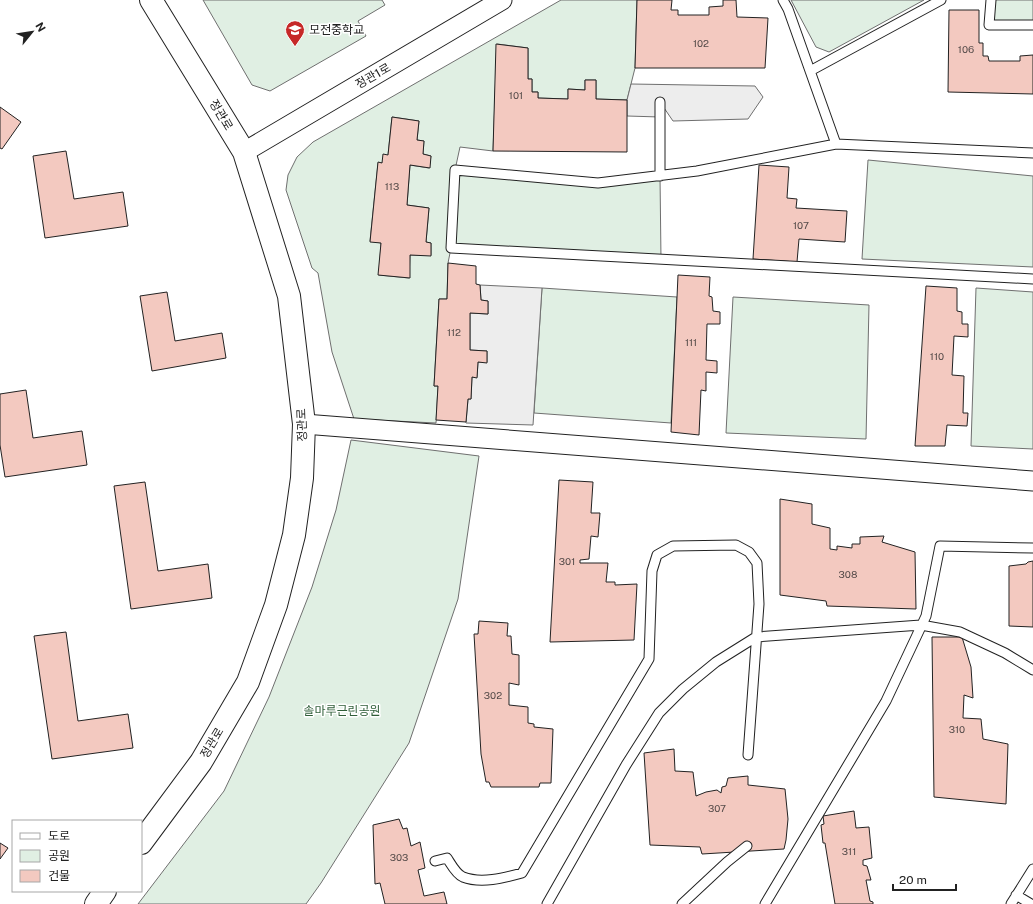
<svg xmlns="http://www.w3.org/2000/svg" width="1033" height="904" font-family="'Public Sans','Noto Sans KR',sans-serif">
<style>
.green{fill:#e0efe3;stroke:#6f6f6f;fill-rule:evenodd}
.parking{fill:#ededed;stroke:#6f6f6f}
.building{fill:#f3c9c0;stroke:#222}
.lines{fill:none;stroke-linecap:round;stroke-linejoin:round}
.service-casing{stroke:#222;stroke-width:11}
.minor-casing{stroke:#222;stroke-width:21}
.tertiary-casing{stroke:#222;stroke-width:24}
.service{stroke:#fff;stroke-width:9}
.minor{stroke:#fff;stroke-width:19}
.tertiary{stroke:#fff;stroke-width:22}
.labels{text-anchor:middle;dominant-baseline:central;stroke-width:3;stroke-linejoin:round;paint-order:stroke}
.number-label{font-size:10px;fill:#564c4a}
.poi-label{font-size:12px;fill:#222;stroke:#fff;text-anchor:start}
.street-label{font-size:12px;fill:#222;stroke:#fff}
.park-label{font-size:12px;fill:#2f5e38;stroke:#fff}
</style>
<rect width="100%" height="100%" fill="#fff"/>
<path class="green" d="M 203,0 L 382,0 L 385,5 L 358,21 L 366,36 L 270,91 L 252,85 Z
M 561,0 L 637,0 L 635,68 L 627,100 L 596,99 L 596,80 L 585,80 L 585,90 L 568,89 L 568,99 L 538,98 L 538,92 L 532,92 L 532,79 L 528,79 L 528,48 L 497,44 L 493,151 L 460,147 L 455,170 L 598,183 L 660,176 L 661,259 L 451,248 L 448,263 L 447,299 L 439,299 L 434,386 L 438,386 L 436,423 L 354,419 L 332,352 L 318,273 L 312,268 L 286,190 L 288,175 L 297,157 L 313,142 ZM 392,117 L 419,121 L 417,140 L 424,141 L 423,154 L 431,156 L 429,168 L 410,165 L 407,205 L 429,208 L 426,242 L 431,243 L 431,255 L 410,255 L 409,278 L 379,275 L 381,243 L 370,241 L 378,163 L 382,163 L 388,155 Z
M 791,0 L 924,0 L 829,52 L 816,47 Z
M 991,0 L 1033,0 L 1033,25 L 989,25 Z
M 868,160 L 1033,176 L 1033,267 L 862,259 Z
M 542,288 L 677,297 L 671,423 L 534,413 Z
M 976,288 L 1033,292 L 1033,449 L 971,446 Z
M 733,297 L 869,305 L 866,439 L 726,433 Z
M 351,440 L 479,456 L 458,599 L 409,743 L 321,883 L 306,904 L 138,904 L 224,791 L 269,697 L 312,587 L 336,510 Z"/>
<path class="parking" d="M 631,84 L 755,86 L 763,97 L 748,119 L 673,121 L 660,102 L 660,117 L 627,116 L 627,100 Z
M 480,285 L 542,288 L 533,425 L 466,423 L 468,399 L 471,399 L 472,377 L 477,377 L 478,362 L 487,362 L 487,351 L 470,350 L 470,313 L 488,314 L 488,301 L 481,300 Z"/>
<path class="building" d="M 637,0 L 672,0 L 671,10 L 678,10 L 678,15 L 709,15 L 709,7 L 723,6 L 723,0 L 736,0 L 737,17 L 768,18 L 765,68 L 635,68 Z
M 949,10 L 979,10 L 979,43 L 983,43 L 983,56 L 988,56 L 989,61 L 1020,61 L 1020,56 L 1033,55 L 1033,94 L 948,92 Z
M 496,44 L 528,48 L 528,79 L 532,79 L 532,92 L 538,92 L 538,98 L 568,99 L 568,89 L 585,90 L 585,80 L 596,80 L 596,99 L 627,100 L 627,152 L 493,151 Z
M 0,107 L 21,122 L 2,149 L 0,148 Z
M 392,117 L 419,121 L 417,140 L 424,141 L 423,154 L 431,156 L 430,168 L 410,165 L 407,205 L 429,208 L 426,242 L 431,243 L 431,256 L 410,255 L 410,278 L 378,275 L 381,243 L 370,242 L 378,162 L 382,163 L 383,154 L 388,155 Z
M 66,151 L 74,199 L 123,192 L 128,226 L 45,238 L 33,156 Z
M 759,165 L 789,167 L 787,198 L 797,199 L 796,208 L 847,211 L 845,242 L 799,239 L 797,262 L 753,259 Z
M 448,263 L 476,266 L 476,284 L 480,285 L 481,300 L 488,301 L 488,314 L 470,313 L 470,350 L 487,351 L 487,363 L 478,362 L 477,378 L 472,377 L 471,399 L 468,399 L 466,422 L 436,420 L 438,386 L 434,386 L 439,299 L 447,299 Z
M 678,275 L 710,277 L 709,296 L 712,297 L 713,311 L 720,312 L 720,324 L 707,324 L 706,360 L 717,361 L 717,373 L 706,372 L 706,391 L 701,390 L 699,435 L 671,432 Z
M 926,286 L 957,288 L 957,311 L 962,312 L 962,324 L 968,324 L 968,337 L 954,336 L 952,375 L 964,376 L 963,413 L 968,413 L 967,426 L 947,425 L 945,446 L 915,446 Z
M 167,292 L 175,341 L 222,333 L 226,358 L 152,371 L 140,296 Z
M 26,390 L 33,438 L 82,431 L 87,465 L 5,477 L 0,445 L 0,394 Z
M 559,480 L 593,482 L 591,513 L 600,513 L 598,537 L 591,536 L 589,559 L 580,560 L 580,563 L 608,563 L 606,582 L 615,582 L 615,585 L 637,584 L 634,640 L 550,642 Z
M 145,482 L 158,571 L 208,564 L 212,598 L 131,609 L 114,486 Z
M 780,499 L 812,504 L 812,524 L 830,528 L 830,549 L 837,550 L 837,546 L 852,548 L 852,544 L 860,544 L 860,537 L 884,536 L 882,542 L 915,552 L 916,609 L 827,606 L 826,601 L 780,595 Z
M 1033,561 L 1033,627 L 1009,626 L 1009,566 L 1026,564 L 1028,562 Z
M 479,621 L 508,623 L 507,636 L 511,636 L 512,654 L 519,655 L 519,685 L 509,683 L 509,705 L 528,707 L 528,723 L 534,724 L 534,727 L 553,729 L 551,783 L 540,783 L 539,787 L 491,787 L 489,782 L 486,782 L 481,754 L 474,634 L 478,634 Z
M 66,632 L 78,721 L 128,714 L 133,748 L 52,759 L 34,636 Z
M 932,637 L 962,637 L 971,667 L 973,698 L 964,695 L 963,718 L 981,719 L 983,739 L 1008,744 L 1006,804 L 934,797 Z
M 674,749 L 675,771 L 693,772 L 696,796 L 706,792 L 717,790 L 721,793 L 722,787 L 726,786 L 728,778 L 748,776 L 748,785 L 785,789 L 788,819 L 786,840 L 784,849 L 702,854 L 700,847 L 650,845 L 644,753 Z
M 854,811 L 856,828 L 869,827 L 872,858 L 863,860 L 863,865 L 867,866 L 871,880 L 866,880 L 870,901 L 873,902 L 873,904 L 835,904 L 825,843 L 823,843 L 821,825 L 824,824 L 823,816 Z
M 399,819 L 403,829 L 407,828 L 411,846 L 420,842 L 425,868 L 418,870 L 424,896 L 444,892 L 447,904 L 385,904 L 380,883 L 375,884 L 373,825 Z
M 0,843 L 8,848 L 0,859 Z"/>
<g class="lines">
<defs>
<path id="service" d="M 783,0 L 788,9 L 836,144 L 1033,153
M 991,0 L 989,25 L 1033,25
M 810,71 L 941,0
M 836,144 L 697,171 L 598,183 L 455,170 L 451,248 L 1033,279
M 660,176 L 660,102
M 435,861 L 447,858 C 451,864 456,874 463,877 C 481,884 504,878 522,873 L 649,659 L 652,571 L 657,555 L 673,546 L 736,545 L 749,552 L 757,563 L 759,604 L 748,755
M 1016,895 L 1031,904
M 547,904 L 626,765 L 659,713 L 683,689 L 716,662 L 756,637 L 921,625 L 960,632 L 1005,653 L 1033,670
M 682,904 L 727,862 L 747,846
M 765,904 L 886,701 L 926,616 L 940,546 L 1033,548
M 1011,904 L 1033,869"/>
<path id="minor" d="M 244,152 L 502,0
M 304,424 L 1033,481"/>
<path id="tertiary" d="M 141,843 L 201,762 L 248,682 L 276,605 L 294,535 L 302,478 L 304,424 L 289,296 L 244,152 L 151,0
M 96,904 L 105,891"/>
</defs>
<use href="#service" class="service-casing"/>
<use href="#minor" class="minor-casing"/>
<use href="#tertiary" class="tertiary-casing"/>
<use href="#service" class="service"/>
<use href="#minor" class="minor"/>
<use href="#tertiary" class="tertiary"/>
</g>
<defs>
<symbol id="school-pin" viewBox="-11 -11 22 30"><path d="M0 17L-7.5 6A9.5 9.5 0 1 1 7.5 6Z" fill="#c62828" stroke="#fff"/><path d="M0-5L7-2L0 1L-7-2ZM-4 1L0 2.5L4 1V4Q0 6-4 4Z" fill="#fff"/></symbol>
</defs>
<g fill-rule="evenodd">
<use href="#school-pin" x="284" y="19" width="22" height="30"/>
</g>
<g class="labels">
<g class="number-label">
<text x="701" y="43">102</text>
<text x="966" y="49">106</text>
<text x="516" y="95">101</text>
<text x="392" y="186">113</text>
<text x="801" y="225">107</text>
<text x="454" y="332">112</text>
<text x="691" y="342">111</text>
<text x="937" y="356">110</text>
<text x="567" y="561">301</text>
<text x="848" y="574">308</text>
<text x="493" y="695">302</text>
<text x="957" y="729">310</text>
<text x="717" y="808">307</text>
<text x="849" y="851">311</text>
<text x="399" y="857">303</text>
</g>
<g class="poi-label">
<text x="309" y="30">모전중학교</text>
</g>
<g class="street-label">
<text transform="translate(373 76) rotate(-30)">정관1로</text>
<text transform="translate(221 115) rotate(59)">정관로</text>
<text transform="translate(302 425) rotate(-92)">정관로</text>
<text transform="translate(212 743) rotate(-59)">정관로</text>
</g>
<g class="park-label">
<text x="342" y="711">솔마루근린공원</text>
</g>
</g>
<rect x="12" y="820" width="130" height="72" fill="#ffffff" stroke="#a7a7a7"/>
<rect x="20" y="833" width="20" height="6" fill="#ffffff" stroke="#a7a7a7"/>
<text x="48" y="840" font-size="12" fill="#222222">도로</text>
<rect x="20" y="850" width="20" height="12" fill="#e0efe3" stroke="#a7a7a7"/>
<text x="48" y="860" font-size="12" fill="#222222">공원</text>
<rect x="20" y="870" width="20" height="12" fill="#f3c9c0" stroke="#a7a7a7"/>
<text x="48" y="880" font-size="12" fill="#222222">건물</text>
<g transform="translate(32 32) rotate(60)" stroke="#ffffff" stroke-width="3" paint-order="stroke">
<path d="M0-3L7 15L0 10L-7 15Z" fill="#222222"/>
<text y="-6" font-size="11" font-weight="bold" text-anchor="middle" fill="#222222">N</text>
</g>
<path d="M893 884v6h63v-6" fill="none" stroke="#222222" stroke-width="2"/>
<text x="899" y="884" font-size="12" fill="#222222" stroke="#ffffff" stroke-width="3" paint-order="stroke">20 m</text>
</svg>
